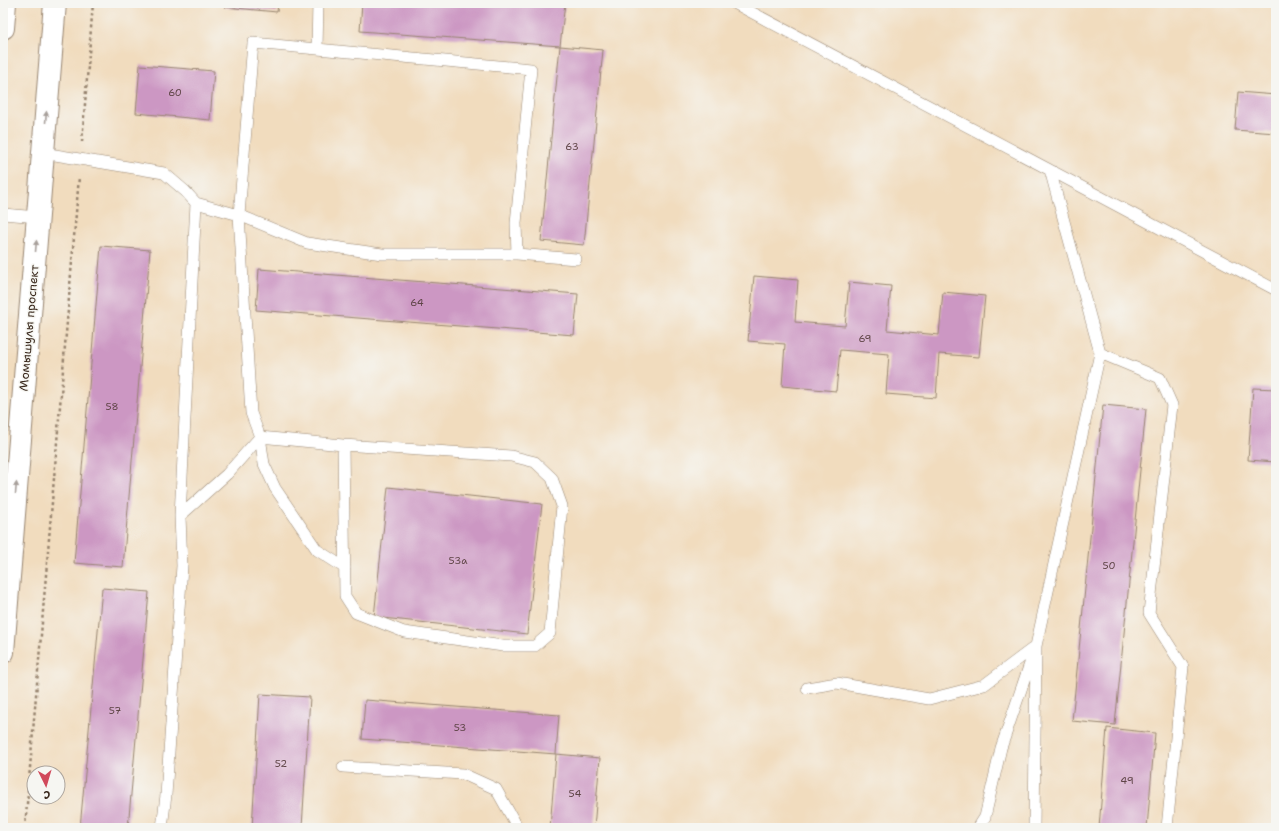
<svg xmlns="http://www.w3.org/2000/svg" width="1279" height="831" font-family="'Shantell Sans',sans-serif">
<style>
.building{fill:#cc97c3}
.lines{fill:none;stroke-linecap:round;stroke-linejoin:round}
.lane-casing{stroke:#96836e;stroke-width:12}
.secondary-casing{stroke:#96836e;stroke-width:24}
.path{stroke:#96836e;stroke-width:2.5;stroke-dasharray:3 3;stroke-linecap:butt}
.lane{stroke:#fff;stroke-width:11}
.secondary{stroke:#fff;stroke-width:22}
.oneway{fill:#a79f9a}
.labels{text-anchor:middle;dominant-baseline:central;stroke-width:3;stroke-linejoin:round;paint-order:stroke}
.number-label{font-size:10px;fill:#5f4547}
.street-label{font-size:12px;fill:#3b2a1e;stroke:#f6f6f2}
</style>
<rect width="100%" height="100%" fill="#f6f6f2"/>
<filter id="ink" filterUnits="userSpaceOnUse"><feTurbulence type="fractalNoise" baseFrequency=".025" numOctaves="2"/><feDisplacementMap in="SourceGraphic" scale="8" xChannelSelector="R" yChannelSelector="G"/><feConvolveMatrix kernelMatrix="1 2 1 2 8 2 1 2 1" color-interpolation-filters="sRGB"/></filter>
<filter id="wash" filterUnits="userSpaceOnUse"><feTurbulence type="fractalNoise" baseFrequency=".012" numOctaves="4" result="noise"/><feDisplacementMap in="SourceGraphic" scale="16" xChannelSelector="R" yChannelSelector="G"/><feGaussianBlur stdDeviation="0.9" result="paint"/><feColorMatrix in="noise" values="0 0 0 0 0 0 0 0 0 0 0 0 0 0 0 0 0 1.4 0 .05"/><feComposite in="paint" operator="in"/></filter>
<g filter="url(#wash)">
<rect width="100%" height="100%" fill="#f1dcbe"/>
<g id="blocks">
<path class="building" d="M 225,3 L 278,3 L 277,12 L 224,7 Z
M 362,3 L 565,3 L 560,46 L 360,31 Z
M 560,46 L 603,50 L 584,245 L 541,241 Z
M 140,65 L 214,71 L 210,120 L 136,113 Z
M 1238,92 L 1276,95 L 1276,133 L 1235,130 Z
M 101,246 L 150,250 L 123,567 L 74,563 Z
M 259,269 L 578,294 L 574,335 L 256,310 Z
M 754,276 L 798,280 L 795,322 L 845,326 L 849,282 L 891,286 L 887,330 L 939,335 L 943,292 L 985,296 L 979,357 L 939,354 L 936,398 L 886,394 L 889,354 L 840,350 L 836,391 L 782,386 L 785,344 L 748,341 Z
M 1253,388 L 1276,389 L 1276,462 L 1248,460 Z
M 1103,405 L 1146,409 L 1115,725 L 1072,721 Z
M 388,487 L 542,504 L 527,634 L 374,617 Z
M 102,588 L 149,592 L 128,828 L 80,828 Z
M 260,694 L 310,697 L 302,828 L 252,828 Z
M 365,700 L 559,715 L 556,754 L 362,739 Z
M 1107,728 L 1155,733 L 1147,828 L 1099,828 Z
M 556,754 L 600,758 L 594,828 L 550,828 Z"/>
</g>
</g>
<g filter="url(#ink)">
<use href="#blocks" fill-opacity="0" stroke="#96836e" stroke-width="1"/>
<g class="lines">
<defs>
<path id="lane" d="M 734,3 L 1050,170 L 1100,353 L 1036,646 L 1034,828
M 317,49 L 318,3
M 43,153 L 164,173 L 185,191 L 196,203
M 1050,170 L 1276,290
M 3,214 L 38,217
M 1100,353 L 1160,378 L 1172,405 L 1149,613 L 1183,667 L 1167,828
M 343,445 L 345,596 L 356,613 L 404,632 L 503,646 L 535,646 L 550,633 L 562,506 L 552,478 L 535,462 L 511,456 L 343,445 L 260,437 L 251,413 L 239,215 L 253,43 L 531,69 L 516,223 L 517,254
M 180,516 L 227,474 L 260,437 L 264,464 L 275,488 L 317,550 L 345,568
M 807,688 L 837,683 L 929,699 L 984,685 L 1036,646 L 1001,748 L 985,817 L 978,828
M 343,767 L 463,774 L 496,789 L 518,828
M 162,828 L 166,795 L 182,566 L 180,516 L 196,203 L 239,215 L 307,243 L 382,254 L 517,254 L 576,259"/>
<path id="secondary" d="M 3,28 L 5,3
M 3,652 L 55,3"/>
</defs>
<use href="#lane" class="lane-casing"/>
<use href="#secondary" class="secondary-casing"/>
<path class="path" d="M 82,142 L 93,3
M 25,828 L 79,177"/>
<use href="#lane" class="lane"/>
<use href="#secondary" class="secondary"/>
</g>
<defs><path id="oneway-solid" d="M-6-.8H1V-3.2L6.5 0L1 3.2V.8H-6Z"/></defs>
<g class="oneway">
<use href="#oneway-solid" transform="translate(46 117) rotate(-85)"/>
<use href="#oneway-solid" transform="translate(36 246) rotate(-85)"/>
<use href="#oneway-solid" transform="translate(16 488) rotate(-85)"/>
</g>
</g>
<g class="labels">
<g class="number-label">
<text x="175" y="92">60</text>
<text x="572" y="146">63</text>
<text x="417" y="302">64</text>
<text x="865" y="338">69</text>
<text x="112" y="406">58</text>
<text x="458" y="560">53а</text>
<text x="1109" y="565">50</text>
<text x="115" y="710">57</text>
<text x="460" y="727">53</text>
<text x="281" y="763">52</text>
<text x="1127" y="780">49</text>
<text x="575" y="793">54</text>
</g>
<g class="street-label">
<text transform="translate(29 328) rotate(-85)">Момышулы проспект</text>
</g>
</g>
<rect width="1279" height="831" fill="none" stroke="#f6f6f2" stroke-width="16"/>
<g transform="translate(46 785) rotate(175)"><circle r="19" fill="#f6f6f2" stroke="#aba49d"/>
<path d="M0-3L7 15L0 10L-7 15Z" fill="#d1495b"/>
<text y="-6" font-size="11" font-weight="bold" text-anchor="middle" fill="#3b2a1e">С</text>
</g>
</svg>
